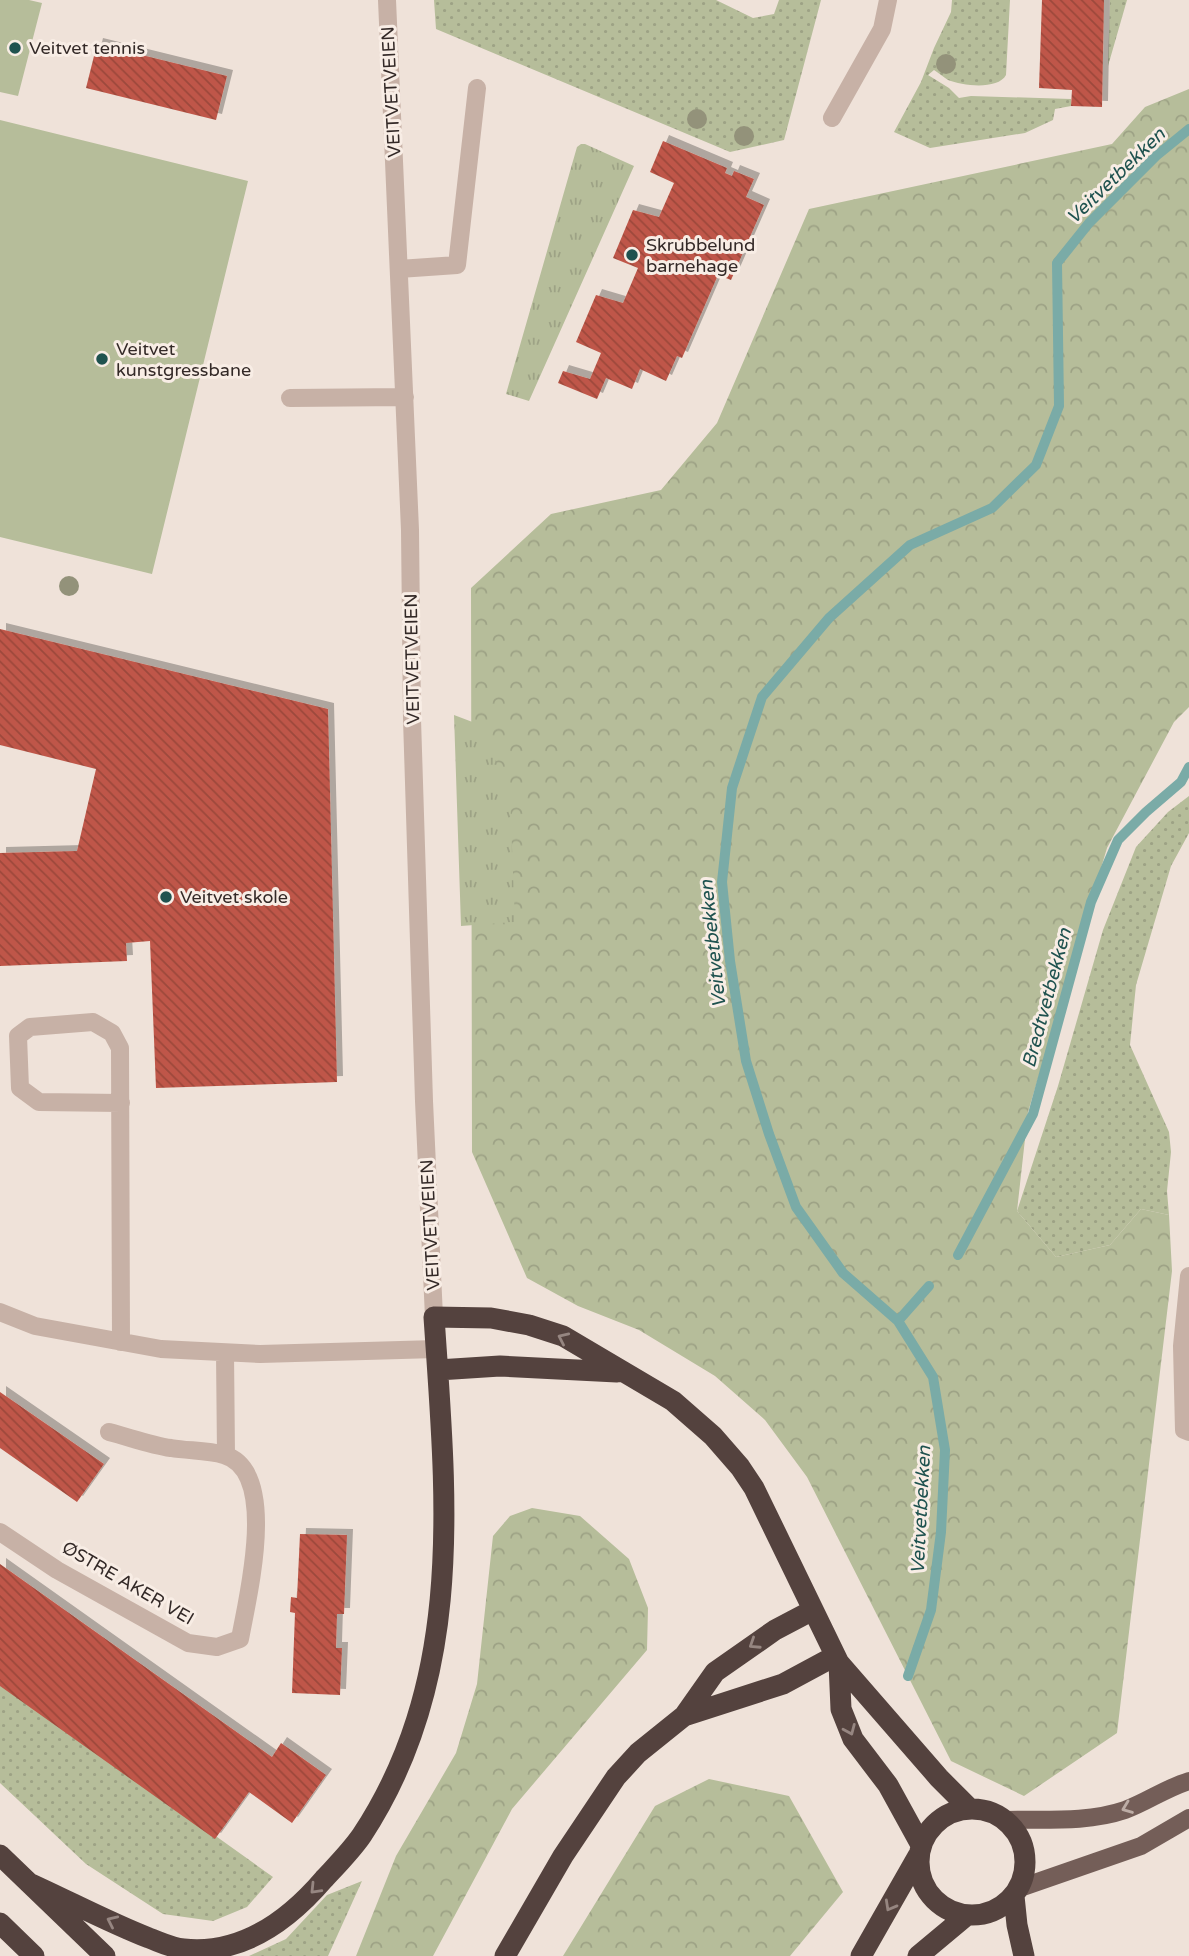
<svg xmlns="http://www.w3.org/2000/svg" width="1189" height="1956" font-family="'Varela Round',sans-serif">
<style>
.grass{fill:url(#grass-dots)}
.forest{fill:url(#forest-crowns)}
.park{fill:url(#park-tufts)}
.pitch{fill:#b6bd9a}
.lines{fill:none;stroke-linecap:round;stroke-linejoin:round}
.stream{stroke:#7aaba7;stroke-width:10}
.building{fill:url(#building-back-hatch);filter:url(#shadow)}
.minor{stroke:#c7b1a6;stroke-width:18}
.major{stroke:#745e58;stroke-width:18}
.highway{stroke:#54423e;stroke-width:21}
.tree{fill:#93927a}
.oneway{stroke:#968681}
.oneway2{stroke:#bdada6}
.poi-dot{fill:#1f524f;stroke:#f8ede5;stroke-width:2.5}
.labels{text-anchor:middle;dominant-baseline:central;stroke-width:6;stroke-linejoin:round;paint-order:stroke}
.poi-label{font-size:18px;fill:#332927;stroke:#f8ede5;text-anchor:start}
.street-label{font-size:18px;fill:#332927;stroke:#f8ede5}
.water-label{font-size:19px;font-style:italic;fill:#1f524f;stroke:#f8ede5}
</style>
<defs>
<pattern id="grass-dots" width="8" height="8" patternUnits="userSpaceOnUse" patternTransform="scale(1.75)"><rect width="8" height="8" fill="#b6bd9a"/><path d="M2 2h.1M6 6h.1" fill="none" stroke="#9da285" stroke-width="1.8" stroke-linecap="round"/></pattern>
<pattern id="forest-crowns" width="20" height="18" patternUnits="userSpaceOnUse" patternTransform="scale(1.75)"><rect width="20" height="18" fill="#b6bd9a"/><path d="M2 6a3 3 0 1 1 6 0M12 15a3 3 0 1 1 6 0" fill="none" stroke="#9da285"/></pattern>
<pattern id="park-tufts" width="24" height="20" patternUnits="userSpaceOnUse" patternTransform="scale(1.75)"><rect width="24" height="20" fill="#b6bd9a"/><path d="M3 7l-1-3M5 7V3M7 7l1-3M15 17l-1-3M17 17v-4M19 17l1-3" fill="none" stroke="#9da285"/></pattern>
<pattern id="building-back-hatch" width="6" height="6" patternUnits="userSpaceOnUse" patternTransform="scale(1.75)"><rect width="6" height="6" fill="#bf5748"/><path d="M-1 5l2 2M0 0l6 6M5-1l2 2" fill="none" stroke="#9c483c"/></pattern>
<filter id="shadow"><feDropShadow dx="6" dy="-6" stdDeviation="0" flood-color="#0004"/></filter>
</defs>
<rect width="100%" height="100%" fill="#efe2d9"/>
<path class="grass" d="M 434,0 L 716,0 L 753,18 L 774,14 L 779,0 L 821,0 L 784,140 L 730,152 L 436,29 Z
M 952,0 L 1010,0 L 1006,75 C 998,90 963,86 948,80 C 943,77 939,73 934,70 L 928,75 L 949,88 L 959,98 L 971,96 L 1071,99 L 1071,106 L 1055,109 L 1053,120 L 1025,133 L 930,148 L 894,132 L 921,82 L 934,48 L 951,12 Z
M 1110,0 L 1127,0 L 1108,66 Z
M 1189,796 L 1189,833 L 1171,866 L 1136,985 L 1130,1045 L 1169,1132 L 1171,1152 L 1167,1191 L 1169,1215 L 1141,1209 L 1110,1245 L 1056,1257 L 1017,1211 L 1058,1086 L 1103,930 L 1136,847 L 1168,812 Z
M 0,1682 L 273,1877 L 247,1907 L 213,1921 L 163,1914 L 86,1864 L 0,1783 Z
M 362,1881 L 328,1956 L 249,1956 L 286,1939 L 327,1895 Z"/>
<path class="forest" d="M 1189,89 L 1189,707 L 1174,722 L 1107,848 L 1028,1112 L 1017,1211 L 1056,1257 L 1110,1245 L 1141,1209 L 1169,1215 L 1172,1271 L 1117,1733 L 1024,1796 L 951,1761 L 807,1477 L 765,1420 L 715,1376 L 639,1330 L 578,1306 L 527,1278 L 472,1152 L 471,588 L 551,514 L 661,490 L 717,423 L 809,209 L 1112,144 L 1145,107 Z
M 532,1508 L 580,1516 L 629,1559 L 648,1608 L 647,1650 L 512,1809 L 433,1956 L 356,1956 L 396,1856 L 456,1753 L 477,1684 L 493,1536 L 510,1516 Z
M 709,1779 L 789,1796 L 843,1892 L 790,1956 L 563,1956 L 655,1806 Z"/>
<path class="park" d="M 581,144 L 585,144 L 634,166 L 529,401 L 506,394 L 577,147 Z
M 454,715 L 483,726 L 510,798 L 515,922 L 461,926 Z"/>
<path class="pitch" d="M 0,0 L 29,0 L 42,3 L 18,96 L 0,92 Z
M 0,120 L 248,181 L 152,574 L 0,537 Z"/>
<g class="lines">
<path class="stream" d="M 958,1255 L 1033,1114 L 1091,902 L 1118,840 L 1146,812 L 1181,782 L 1189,767
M 898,1321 L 929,1286
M 908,1676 L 931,1610 L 941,1532 L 945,1450 L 933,1377 L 898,1321 L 843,1273 L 796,1207 L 769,1134 L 746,1061 L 730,961 L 722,882 L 732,788 L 762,697 L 829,618 L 910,545 L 992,508 L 1036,465 L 1059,406 L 1057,263 L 1089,223 L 1156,156 L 1189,129"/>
</g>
<path class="building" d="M 1042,0 L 1104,0 L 1102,107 L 1071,106 L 1072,90 L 1039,88 Z
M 97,44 L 227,76 L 216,120 L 86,88 Z
M 663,141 L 727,168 L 725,173 L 732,176 L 734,171 L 754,179 L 746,197 L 764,205 L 731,280 L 718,275 L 682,358 L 677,356 L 666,381 L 640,369 L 632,389 L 606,378 L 597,399 L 558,383 L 563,371 L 590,379 L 601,353 L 576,342 L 596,295 L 623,303 L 638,268 L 613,258 L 633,210 L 659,217 L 674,183 L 650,172 Z
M 0,629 L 328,709 L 337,1082 L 156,1088 L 150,941 L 126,943 L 127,961 L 0,966 L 0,853 L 77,851 L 96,769 L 0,745 Z
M 0,1392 L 104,1464 L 77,1502 L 0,1448 Z
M 300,1534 L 347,1535 L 344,1614 L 337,1614 L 336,1648 L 342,1648 L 340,1695 L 292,1693 L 295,1613 L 290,1612 L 291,1597 L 297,1598 Z
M 0,1564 L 272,1757 L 281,1743 L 326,1775 L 292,1823 L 249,1792 L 215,1839 L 0,1686 Z"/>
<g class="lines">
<path class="minor" d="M 387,0 L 410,530 L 412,719 L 424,1101 L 434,1317
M 832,118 L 882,29 L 888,0
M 399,269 L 457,265 L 477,88
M 290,398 L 405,397
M 121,1103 L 39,1102 L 20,1088 L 18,1036 L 30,1027 L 93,1022 L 112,1033 L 120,1048 L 121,1342
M 1189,1276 L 1182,1346 L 1184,1430 L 1189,1432
M 0,1312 L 35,1326 L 161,1349 L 260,1354 L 436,1349
M 225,1353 L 226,1455
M 0,1532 L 57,1570 L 188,1643 L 217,1647 L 240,1639 C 247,1599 280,1471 224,1455 C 207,1450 188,1451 171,1448 C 150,1445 129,1437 109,1432"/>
<path class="major" d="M 1005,1820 C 1044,1819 1087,1823 1125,1810 C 1147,1802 1166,1788 1189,1781
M 1020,1888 L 1141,1846 L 1189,1818"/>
<path class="highway" d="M 438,1370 L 500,1366 L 617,1372
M 839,1663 L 841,1709 L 853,1739 L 888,1785 L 921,1845
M 684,1716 L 783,1684 L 835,1656
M919 1862a53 53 0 1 1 106 0a53 53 0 1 1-106 0Z
M 0,1855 L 105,1956
M 29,1883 C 69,1901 108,1922 149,1938 C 160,1942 172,1948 184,1949 C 241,1955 288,1921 324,1879 C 337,1865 351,1851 362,1835 C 466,1677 446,1496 434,1317 L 491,1318 L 529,1325 L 563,1336 L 673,1401 L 713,1436 L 740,1467 L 754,1488 L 839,1663 L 939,1778 L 969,1808
M 1014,1896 L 1017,1925 L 1024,1956
M 0,1923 L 34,1956
M 505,1956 L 563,1856 L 616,1777 L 638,1753 L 684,1716 L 715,1672 L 775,1630 L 813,1610
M 861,1956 L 918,1856
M 918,1956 L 966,1916"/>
</g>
<g class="tree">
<circle cx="946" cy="64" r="10"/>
<circle cx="697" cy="119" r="10"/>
<circle cx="744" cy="136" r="10"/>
<circle cx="69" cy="586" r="10"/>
</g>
<defs><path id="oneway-chevron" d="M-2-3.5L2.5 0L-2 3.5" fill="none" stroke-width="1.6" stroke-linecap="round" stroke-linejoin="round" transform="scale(1.75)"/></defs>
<g class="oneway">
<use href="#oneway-chevron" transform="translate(563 1338) rotate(-155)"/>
<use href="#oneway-chevron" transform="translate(754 1644) rotate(147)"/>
<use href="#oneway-chevron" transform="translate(850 1730) rotate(67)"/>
<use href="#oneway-chevron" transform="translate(315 1889) rotate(134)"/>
<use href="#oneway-chevron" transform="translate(890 1906) rotate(119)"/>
<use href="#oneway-chevron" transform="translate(112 1921) rotate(-155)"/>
</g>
<use class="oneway2" href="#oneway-chevron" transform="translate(1127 1808) rotate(159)"/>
<g class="poi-dot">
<circle cx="15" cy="48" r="7"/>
<circle cx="632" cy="255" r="7"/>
<circle cx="102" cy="359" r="7"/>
<circle cx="166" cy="897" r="7"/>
</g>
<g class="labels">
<g class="poi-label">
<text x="29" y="48">Veitvet tennis</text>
<text x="646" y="245">Skrubbelund<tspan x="646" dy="21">barnehage</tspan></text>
<text x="116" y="349">Veitvet<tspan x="116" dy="21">kunstgressbane</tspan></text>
<text x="180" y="897">Veitvet skole</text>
</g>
<g class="street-label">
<text transform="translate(391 92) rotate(-93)">VEITVETVEIEN</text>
<text transform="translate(412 659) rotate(-91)">VEITVETVEIEN</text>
<text transform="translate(430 1225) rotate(-93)">VEITVETVEIEN</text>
<text transform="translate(128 1583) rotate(30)">ØSTRE AKER VEI</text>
</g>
<g class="water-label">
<text transform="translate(1116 176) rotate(-44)">Veitvetbekken</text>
<text transform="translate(713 944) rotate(-96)">Veitvetbekken</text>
<text transform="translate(1047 998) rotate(-75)">Bredtvetbekken</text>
<text transform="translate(921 1510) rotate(-87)">Veitvetbekken</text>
</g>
</g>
</svg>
